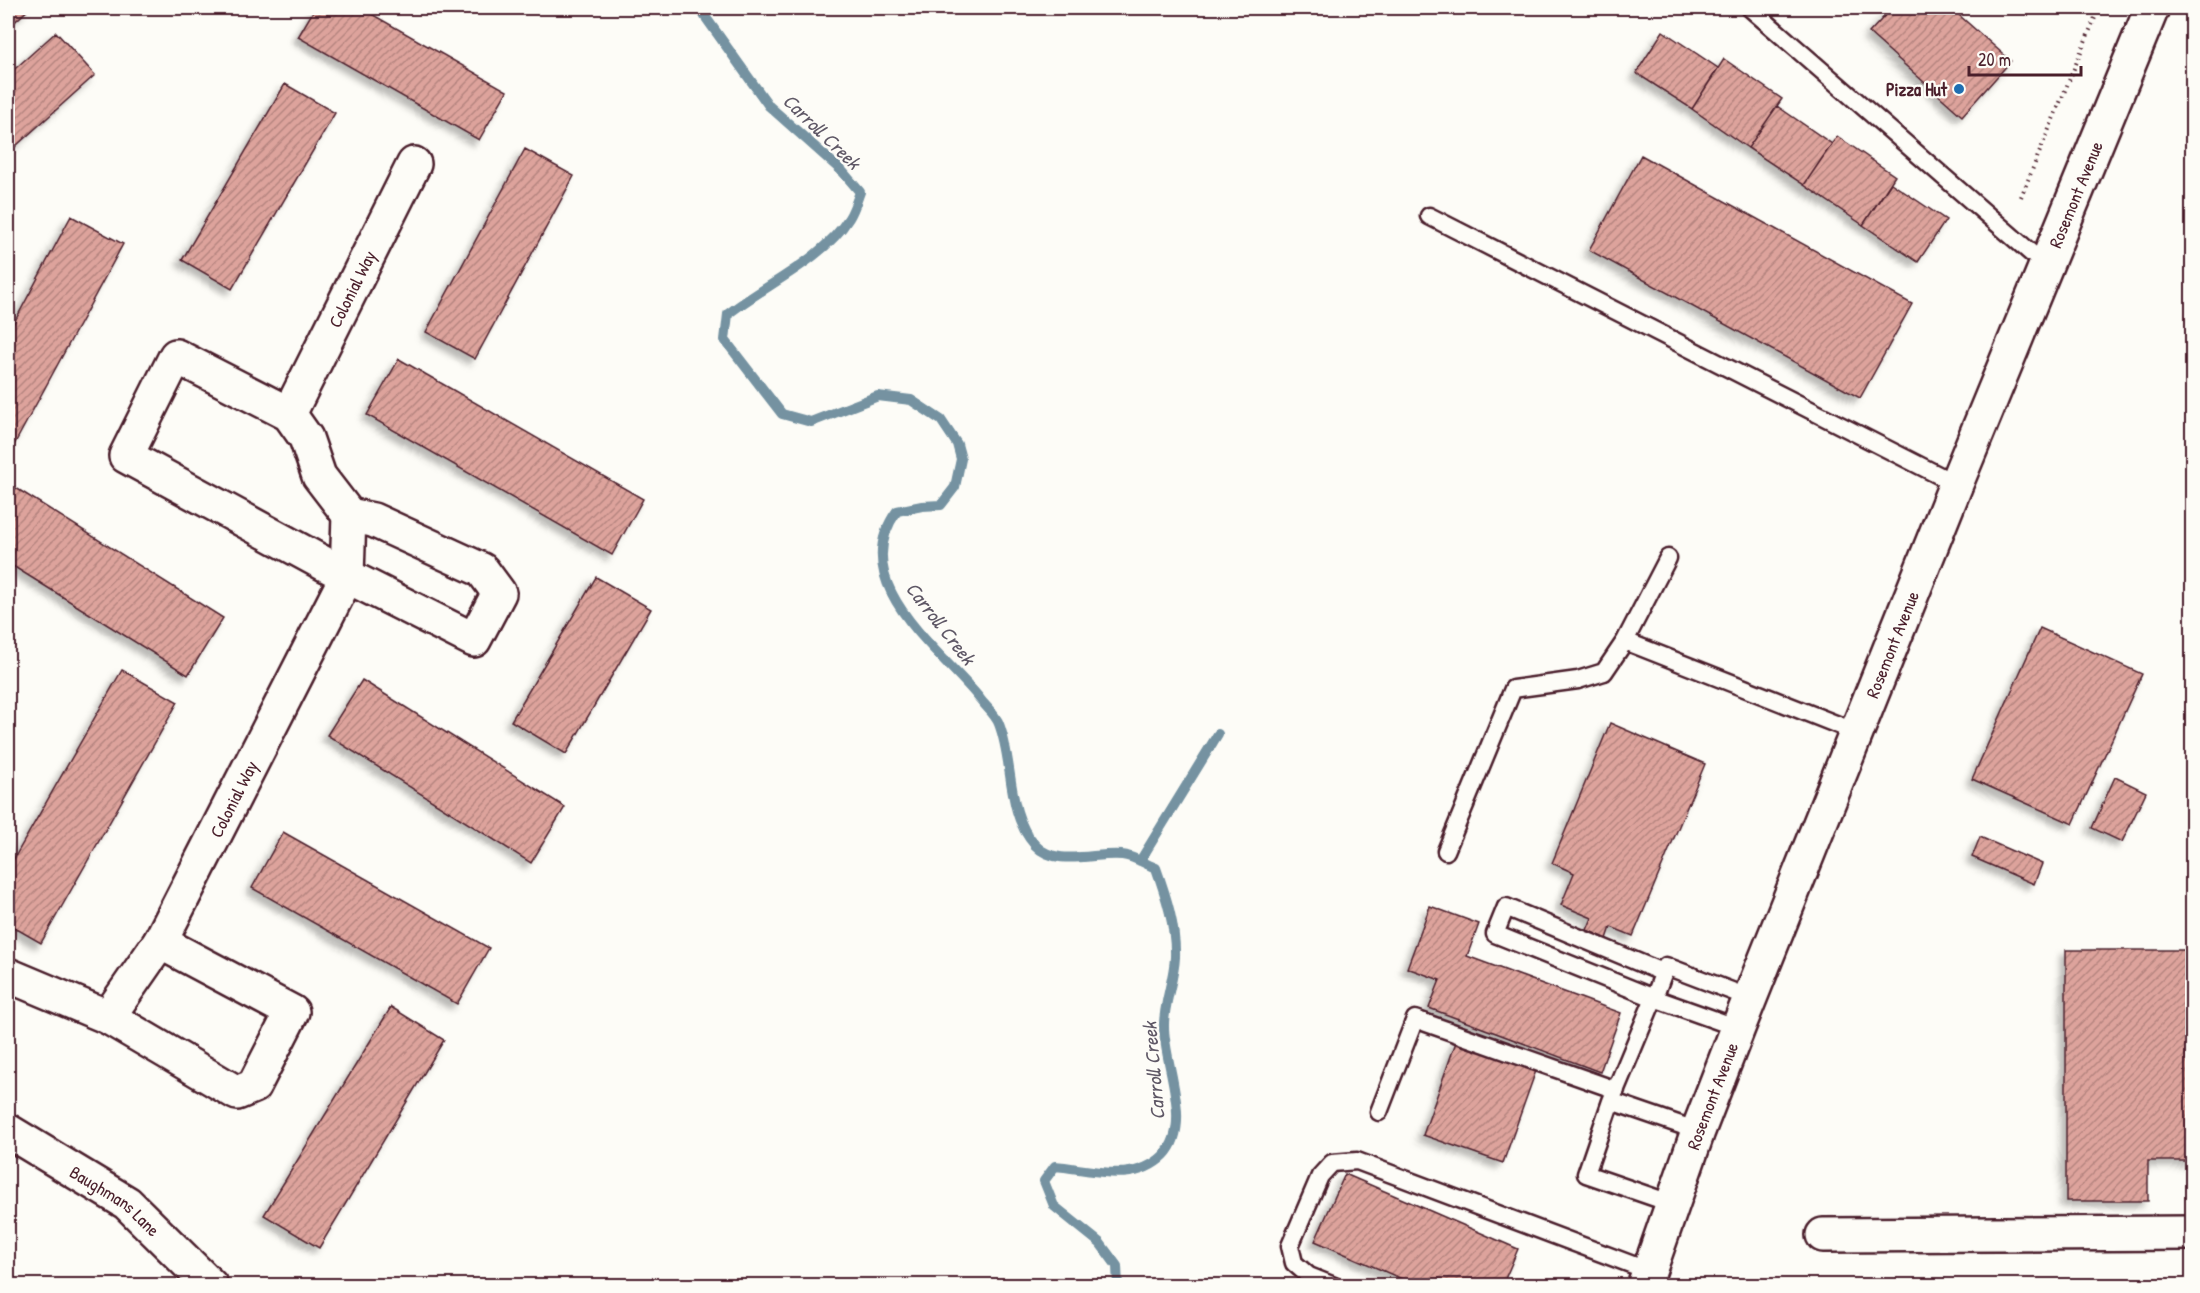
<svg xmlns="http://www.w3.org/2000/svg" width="2200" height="1293" font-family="'Patrick Hand',sans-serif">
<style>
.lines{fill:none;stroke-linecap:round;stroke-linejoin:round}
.stream{stroke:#7492a1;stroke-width:10}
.building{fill:url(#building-hatch);stroke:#4a1f2b;stroke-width:1.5;filter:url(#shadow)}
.service-casing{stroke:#4a1f2b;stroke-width:21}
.minor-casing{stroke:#4a1f2b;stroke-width:38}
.secondary-casing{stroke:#4a1f2b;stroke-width:38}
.path{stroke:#4a1f2b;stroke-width:4;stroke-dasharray:1.5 4.5;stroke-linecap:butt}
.service{stroke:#fdfcf7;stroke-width:16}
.minor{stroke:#fdfcf7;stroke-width:33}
.secondary{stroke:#fdfcf7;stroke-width:33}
.poi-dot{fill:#1f6fb2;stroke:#fdfcf7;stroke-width:2}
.labels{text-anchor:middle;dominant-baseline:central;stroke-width:4.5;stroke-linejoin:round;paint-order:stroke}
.poi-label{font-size:18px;font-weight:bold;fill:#4a1f2b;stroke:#fdfcf7;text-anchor:end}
.street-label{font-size:18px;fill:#4a1f2b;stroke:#fdfcf7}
.water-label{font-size:20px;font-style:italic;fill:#5f5866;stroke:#fdfcf7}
</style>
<defs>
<pattern id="building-hatch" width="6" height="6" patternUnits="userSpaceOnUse" patternTransform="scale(1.5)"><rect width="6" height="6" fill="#dda39c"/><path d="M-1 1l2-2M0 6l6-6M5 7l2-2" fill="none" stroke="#b5847f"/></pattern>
<filter id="shadow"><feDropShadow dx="-5.5" dy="5.5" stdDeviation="3" flood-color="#0004"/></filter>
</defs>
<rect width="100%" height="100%" fill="#fdfcf7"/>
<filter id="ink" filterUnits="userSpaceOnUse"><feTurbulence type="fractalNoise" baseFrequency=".0167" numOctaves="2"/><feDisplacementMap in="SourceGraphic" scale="12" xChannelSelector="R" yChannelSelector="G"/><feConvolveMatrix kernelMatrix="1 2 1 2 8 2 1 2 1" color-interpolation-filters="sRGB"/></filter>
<g filter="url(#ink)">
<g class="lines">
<path class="stream" d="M 699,8 L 769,106 L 843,172 L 860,192 C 857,200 854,210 849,218 C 823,260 766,284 728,314 L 725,340 L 782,414 L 811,422 L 878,396 L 911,400 L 941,420 L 957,444 L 961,459 L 955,487 L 941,505 L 922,506 L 897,511 C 845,583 939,648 980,699 C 986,707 996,715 999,724 C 1014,762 1006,814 1035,845 C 1056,868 1096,852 1122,855 C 1133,856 1146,864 1156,868 C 1166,896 1176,927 1175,957 C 1174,980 1164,1003 1164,1025 C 1163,1062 1194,1124 1164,1155 C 1134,1185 1091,1169 1055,1166 L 1044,1181 L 1054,1206 L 1100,1243 L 1117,1266 L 1118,1286
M 1140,861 L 1218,734"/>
</g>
<path class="building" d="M 8,8 L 30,8 L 8,28 Z
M 315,8 L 361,8 L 507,91 L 479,140 L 298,37 Z
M 1892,8 L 1951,8 L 2011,61 L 1962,116 L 1869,33 Z
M 1663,31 L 1718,68 L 1692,109 L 1636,73 Z
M 56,32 L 95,75 L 8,153 L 8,75 Z
M 1724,59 L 1782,99 L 1748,148 L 1692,109 Z
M 285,84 L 335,113 L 232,289 L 182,260 Z
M 1777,106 L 1832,144 L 1804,185 L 1748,148 Z
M 1837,136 L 1895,176 L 1863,225 L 1804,185 Z
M 525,149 L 574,176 L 475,359 L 426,332 Z
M 1641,155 L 1912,304 L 1860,398 L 1589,250 Z
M 1891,183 L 1946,220 L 1918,262 L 1863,225 Z
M 71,216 L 123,244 L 8,456 L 8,334 Z
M 399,359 L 643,499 L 612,555 L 367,415 Z
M 8,483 L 223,618 L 188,675 L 8,563 Z
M 596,577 L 651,609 L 566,754 L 511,721 Z
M 2040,628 L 2142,674 L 2073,824 L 1972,779 Z
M 122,670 L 178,702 L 41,943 L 8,924 L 8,869 Z
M 362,680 L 565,807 L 531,863 L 327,735 Z
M 1610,723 L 1705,764 L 1633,936 L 1611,927 L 1607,939 L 1587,930 L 1592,918 L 1561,905 L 1574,873 L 1552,863 Z
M 2115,777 L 2146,792 L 2122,842 L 2092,828 Z
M 283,832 L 489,948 L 457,1004 L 252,888 Z
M 1980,837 L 2042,864 L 2034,884 L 1972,857 Z
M 1430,906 L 1479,924 L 1467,956 L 1621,1013 L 1600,1072 L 1429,1008 L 1440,980 L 1407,968 Z
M 2066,950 L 2191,950 L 2191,1161 L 2148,1161 L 2148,1201 L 2066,1201 Z
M 391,1007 L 444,1040 L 319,1248 L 264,1215 Z
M 1457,1039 L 1537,1068 L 1503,1163 L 1423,1135 Z
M 1345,1174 L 1518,1249 L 1502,1286 L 1418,1286 L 1315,1241 Z"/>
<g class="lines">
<defs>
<path id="service" d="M 1750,8 L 2046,266
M 1429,216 L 1956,484
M 1625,641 L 1668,558
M 1446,851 L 1513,689 L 1578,680 L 1604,672 L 1625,641 L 1856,732
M 1738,1028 L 1654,998 L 1666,966 L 1750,998
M 1611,1101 L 1654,998 L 1495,934 L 1506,907 L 1664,973
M 1379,1112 L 1415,1019 L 1616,1090
M 1673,1204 L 1586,1174 L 1611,1101 L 1698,1131
M 1334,1286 L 1309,1276 L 1294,1263 L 1290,1246 L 1320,1176 L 1332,1163 L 1357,1161 L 1649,1271"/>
<g id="minor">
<path d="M 176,356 L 289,414 L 306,438 L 319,476 L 349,515 L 373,520 L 482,570 L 499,593 L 474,640 L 347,576 L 126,456 Z"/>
<path id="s1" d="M 289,414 L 414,164"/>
<path d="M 8,975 L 108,1017 L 237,1093 L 254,1086 L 292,1012 L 160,942"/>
<path id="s2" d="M 108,1017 L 160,942 L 347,576 L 349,515"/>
<path d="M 1823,1235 L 2192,1233"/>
</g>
<g id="secondary">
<path id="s3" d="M 8,1131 L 127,1203 L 211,1286"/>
<path id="s4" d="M 1644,1286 L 1698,1131 L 1738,1028 L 1956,484 L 2152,8"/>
</g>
</defs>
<use href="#service" class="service-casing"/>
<use href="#minor" class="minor-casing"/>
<use href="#secondary" class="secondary-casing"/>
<path class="path" d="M 2021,197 L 2099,8"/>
<use href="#service" class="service"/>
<use href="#minor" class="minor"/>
<use href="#secondary" class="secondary"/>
</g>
</g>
<circle class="poi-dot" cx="1959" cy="89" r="6"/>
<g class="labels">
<g class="poi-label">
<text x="1947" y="89">Pizza Hut</text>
</g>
<g class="street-label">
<text stroke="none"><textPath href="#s4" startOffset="1174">Rosemont Avenue</textPath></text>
<text stroke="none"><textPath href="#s1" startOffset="140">Colonial Way</textPath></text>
<text stroke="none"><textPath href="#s4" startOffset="688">Rosemont Avenue</textPath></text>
<text stroke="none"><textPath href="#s2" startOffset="252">Colonial Way</textPath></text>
<text stroke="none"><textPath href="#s4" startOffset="202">Rosemont Avenue</textPath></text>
<text stroke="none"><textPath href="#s3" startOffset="128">Baughmans Lane</textPath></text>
</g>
<g class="water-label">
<text transform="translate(822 131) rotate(44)">Carroll Creek</text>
<text transform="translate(941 623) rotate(52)">Carroll Creek</text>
<text transform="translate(1153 1071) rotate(-95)">Carroll Creek</text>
</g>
</g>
<rect width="2200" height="1293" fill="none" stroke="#fdfcf7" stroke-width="30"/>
<rect x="15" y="15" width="2170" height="1263" fill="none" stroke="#4a1f2b" stroke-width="2" filter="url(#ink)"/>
<path d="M1969 66v9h112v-9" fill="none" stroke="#4a1f2b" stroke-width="3"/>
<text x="1978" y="66" font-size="18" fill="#4a1f2b" stroke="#fdfcf7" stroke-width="4.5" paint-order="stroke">20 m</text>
</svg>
